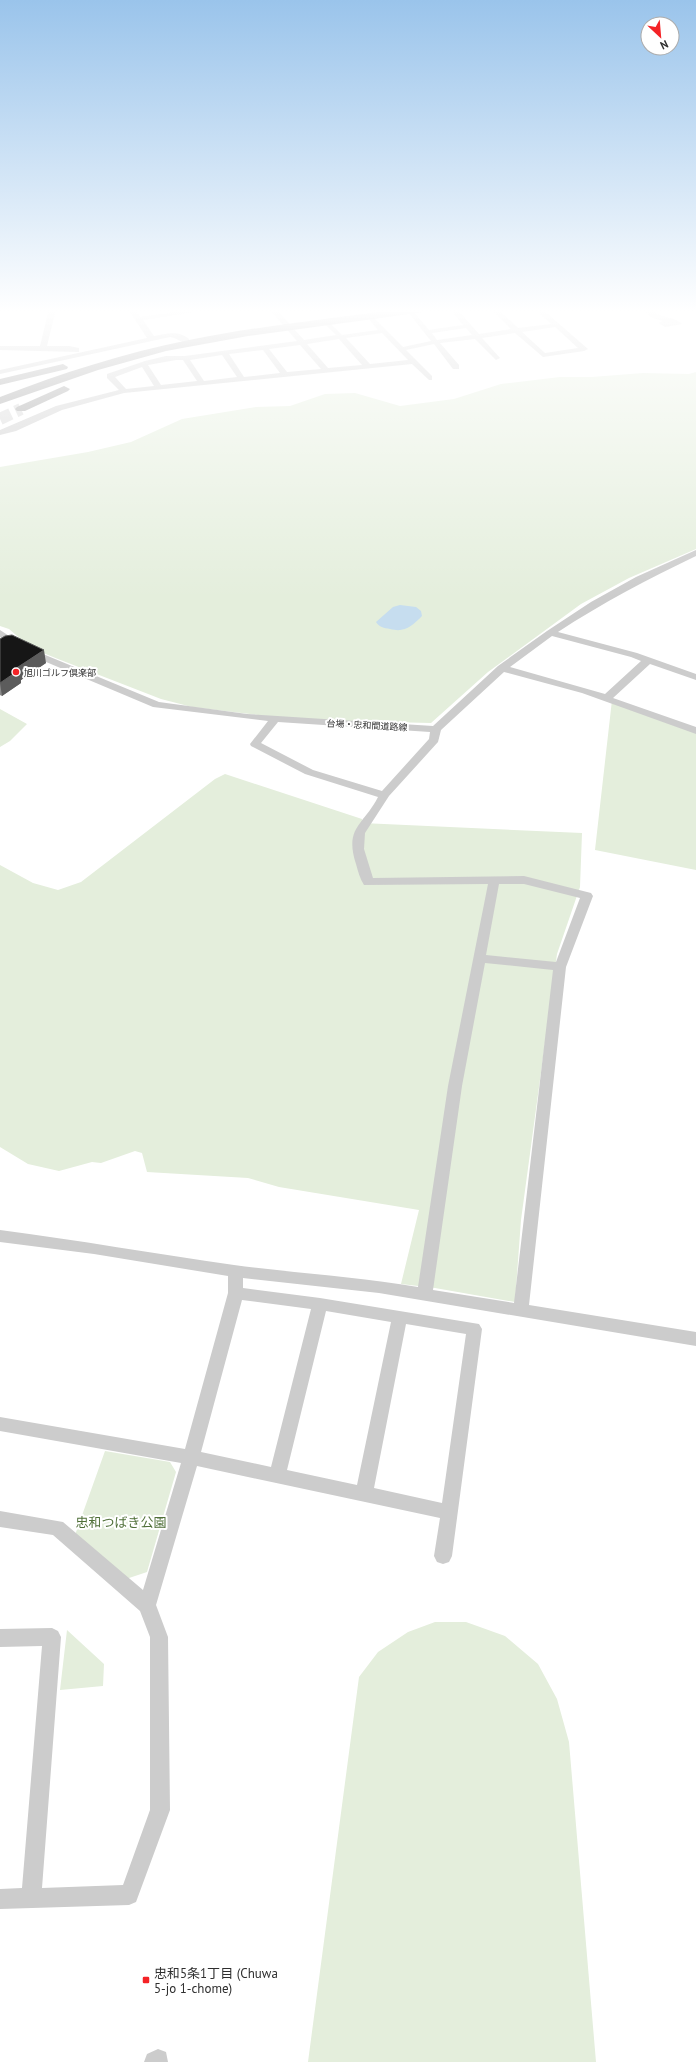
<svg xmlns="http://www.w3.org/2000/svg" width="696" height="2062" font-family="'PT Sans','Noto Sans JP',sans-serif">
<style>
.green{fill:#e4eedc}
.water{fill:#c6ddef}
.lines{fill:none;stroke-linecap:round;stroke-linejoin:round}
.highway-tunnel{stroke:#d5d5d5;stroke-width:12;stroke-dasharray:12 5.5;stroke-linecap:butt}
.minor{fill:#ccc;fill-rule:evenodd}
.highway{fill:#969696;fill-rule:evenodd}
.wall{fill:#8a8a8a}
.shaded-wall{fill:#5c5c5c}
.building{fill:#161616;stroke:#5c5c5c}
.poi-dot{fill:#f42327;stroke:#fff;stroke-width:1.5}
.labels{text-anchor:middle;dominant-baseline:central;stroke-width:4;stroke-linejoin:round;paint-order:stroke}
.far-poi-label{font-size:9px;fill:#2f2f2f;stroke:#fff;text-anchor:start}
.far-street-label{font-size:9px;fill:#2f2f2f;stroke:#fff}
.near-park-label{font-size:13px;fill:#4f6f38;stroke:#fff}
.near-poi-label{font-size:13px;fill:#2f2f2f;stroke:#fff;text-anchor:start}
</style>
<rect width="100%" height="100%" fill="#fff"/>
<path class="green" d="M 696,372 L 696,549 L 629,578 L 581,604 L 488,672 L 431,723 L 300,720 L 192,707 L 161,699 L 58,659 L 31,648 L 9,629 L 0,626 L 0,467 L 88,452 L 131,442 L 182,419 L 256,407 L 290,406 L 325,394 L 355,393 L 400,406 L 454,399 L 501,384 L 560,377 L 592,377 L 643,373 L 689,374 Z
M 612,700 L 696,731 L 696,870 L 595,850 Z
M 0,709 L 27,724 L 10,741 L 0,747 Z
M 225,774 L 362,819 L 362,823 L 582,833 L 580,887 L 557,954 L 521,1220 L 515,1302 L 435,1288 L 401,1284 L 419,1210 L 279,1187 L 248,1178 L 147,1172 L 142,1153 L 135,1151 L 101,1163 L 92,1162 L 59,1171 L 28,1164 L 0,1147 L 0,865 L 33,883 L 58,890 L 81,882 L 215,779 Z
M 105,1451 L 170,1462 L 176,1472 L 147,1572 L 126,1579 L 75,1535 Z
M 435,1622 L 466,1622 L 505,1636 L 538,1664 L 557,1699 L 569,1742 L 596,2062 L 308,2062 L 359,1677 L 378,1652 L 408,1632 Z
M 67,1630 L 104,1664 L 103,1686 L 60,1690 Z"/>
<path class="water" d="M 400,605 L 416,607 L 421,611 L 422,616 C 412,626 405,633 390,629 C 384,628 379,627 376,622 L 393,607 Z"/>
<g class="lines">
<path class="highway-tunnel" d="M 0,419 L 21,409"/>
<path class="minor" d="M 49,309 L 56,309 L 47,346 L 69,346 L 79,348 L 79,352 L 0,350 L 0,346 L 40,346 Z
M 128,309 L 135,309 L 140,317 L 194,309 L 215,309 L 143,320 L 154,336 C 167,334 178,330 189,339 L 189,343 C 183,344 177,338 170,337 L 0,374 L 0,370 L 147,338 Z
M 269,309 L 276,309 L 304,340 L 336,335 L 325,324 L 329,322 L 342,335 L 378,330 L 367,317 L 372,316 L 403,347 L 431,341 L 408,312 L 408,310 L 412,310 L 429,330 L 463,325 L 450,309 L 457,309 L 479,334 L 511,329 L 491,309 L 498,309 L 518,328 L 551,324 L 535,309 L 542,309 L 588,349 L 584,351 L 543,357 L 515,333 L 482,338 L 500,358 L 496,360 L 475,339 L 440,343 L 459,365 L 459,369 L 453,369 L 434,344 L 406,350 L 432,376 L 432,380 L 429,380 L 412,364 L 124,393 L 62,410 L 16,431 L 0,435 L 0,430 L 56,406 L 119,390 L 107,378 L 107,374 L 145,361 L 166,356 L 185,356 L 297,341 ZM 555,327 L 578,348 L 545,353 L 522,332 ZM 466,328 L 472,335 L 437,340 L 432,333 ZM 382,333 L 408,360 L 370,364 L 346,338 ZM 339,339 L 362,365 L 328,368 L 307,344 ZM 300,345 L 321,369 L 287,372 L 269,349 ZM 263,350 L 280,373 L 244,377 L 229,354 ZM 222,355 L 237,377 L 204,381 L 190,360 ZM 176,360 L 183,360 L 197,381 L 161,385 L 148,365 ZM 142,367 L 154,386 L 126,389 L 115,377 Z
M 643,309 L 650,309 C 659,319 673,315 682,324 L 665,327 L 659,323 L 662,321 L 651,317 Z
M 696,550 L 696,556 C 648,579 602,603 558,632 L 637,653 L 696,674 L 696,680 L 650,664 L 613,698 L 696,727 L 696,734 L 582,693 L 504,672 L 441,730 L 438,742 L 389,796 L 365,833 L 364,849 L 373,878 L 524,876 L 591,893 L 593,896 L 566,967 L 529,1305 L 696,1332 L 696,1346 L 379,1293 L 243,1278 L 243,1288 L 320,1298 L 479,1324 L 482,1329 L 452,1556 L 449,1562 L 443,1564 L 437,1562 L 434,1556 L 440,1518 L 197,1466 L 156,1605 L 168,1637 L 170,1810 L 136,1902 L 129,1905 L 0,1909 L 0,1889 L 22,1888 L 42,1646 L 0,1647 L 0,1629 L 52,1628 L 58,1631 L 61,1637 L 42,1888 L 123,1885 L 150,1810 L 150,1637 L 140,1611 L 53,1535 L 0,1527 L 0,1511 L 63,1522 L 143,1590 L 181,1463 L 0,1431 L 0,1417 L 185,1449 L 228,1293 L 228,1276 L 94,1254 L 0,1242 L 0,1230 C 78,1240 156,1254 234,1265 C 296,1273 357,1277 418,1287 L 448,1086 L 488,884 L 364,885 C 360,879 358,871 356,864 C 344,827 364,825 378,797 L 305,774 L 251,746 L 250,744 L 268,721 L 153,707 L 20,651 L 0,637 L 0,630 L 26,647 L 159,702 L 247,714 L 433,726 L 498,666 L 547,631 L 591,602 L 636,577 ZM 552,636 L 631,657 L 641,661 L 605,694 L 510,667 ZM 278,722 L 430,732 L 429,739 L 382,791 L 313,770 L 261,743 ZM 499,884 L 524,884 L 580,898 L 556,962 L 486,955 ZM 485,963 L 553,970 L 514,1303 L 433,1290 L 462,1086 ZM 242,1300 L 311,1309 L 271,1467 L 201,1452 ZM 326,1311 L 391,1322 L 357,1485 L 287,1470 ZM 406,1324 L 466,1334 L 442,1503 L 374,1488 Z
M 158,2049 L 166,2052 L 168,2062 L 144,2062 L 147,2054 Z"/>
<path class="highway" d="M 399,309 L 429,309 L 424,312 L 248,336 L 166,351 L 98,370 L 0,404 L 0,397 C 62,373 124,353 189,340 C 258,326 329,319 399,309 Z
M 63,364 L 68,367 L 67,369 L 0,385 L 0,379 Z
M 64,386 L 70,389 L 68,391 L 25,411 L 17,411 L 15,409 L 17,407 Z"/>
</g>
<path class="wall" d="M 0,639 L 46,663 L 21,680 L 21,683 L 2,696 L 0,695 Z"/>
<path class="shaded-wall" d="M 44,650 L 46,663 L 21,680 L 21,683 L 2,696 L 0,683 L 15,669 Z"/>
<path class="building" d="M 12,635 L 44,650 L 15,669 L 19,670 L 0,683 L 0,639 L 5,636 Z"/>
<linearGradient id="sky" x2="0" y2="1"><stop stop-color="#9ac4eb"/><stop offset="0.52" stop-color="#fff"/><stop offset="1" stop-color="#fff" stop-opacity="0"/></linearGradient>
<rect width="696" height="598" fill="url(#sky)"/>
<g class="poi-dot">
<circle cx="16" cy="672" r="4"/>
<rect x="142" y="1976" width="8" height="8" rx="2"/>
</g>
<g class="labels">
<g class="far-poi-label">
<text x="24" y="672">旭川ゴルフ倶楽部</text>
</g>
<g class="far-street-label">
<text transform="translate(367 725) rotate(3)">台場・忠和間道路線</text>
</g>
<g class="near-park-label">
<text x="121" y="1522">忠和つばき公園</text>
</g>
<g class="near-poi-label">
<text x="154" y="1973">忠和5条1丁目 (Chuwa<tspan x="154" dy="15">5-jo 1-chome)</tspan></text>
</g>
</g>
<g transform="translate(660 36) rotate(154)"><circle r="19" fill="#ffffff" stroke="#acacac"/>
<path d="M0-3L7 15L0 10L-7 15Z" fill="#f42327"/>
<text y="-6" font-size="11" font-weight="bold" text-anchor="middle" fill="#2f2f2f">N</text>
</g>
</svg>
